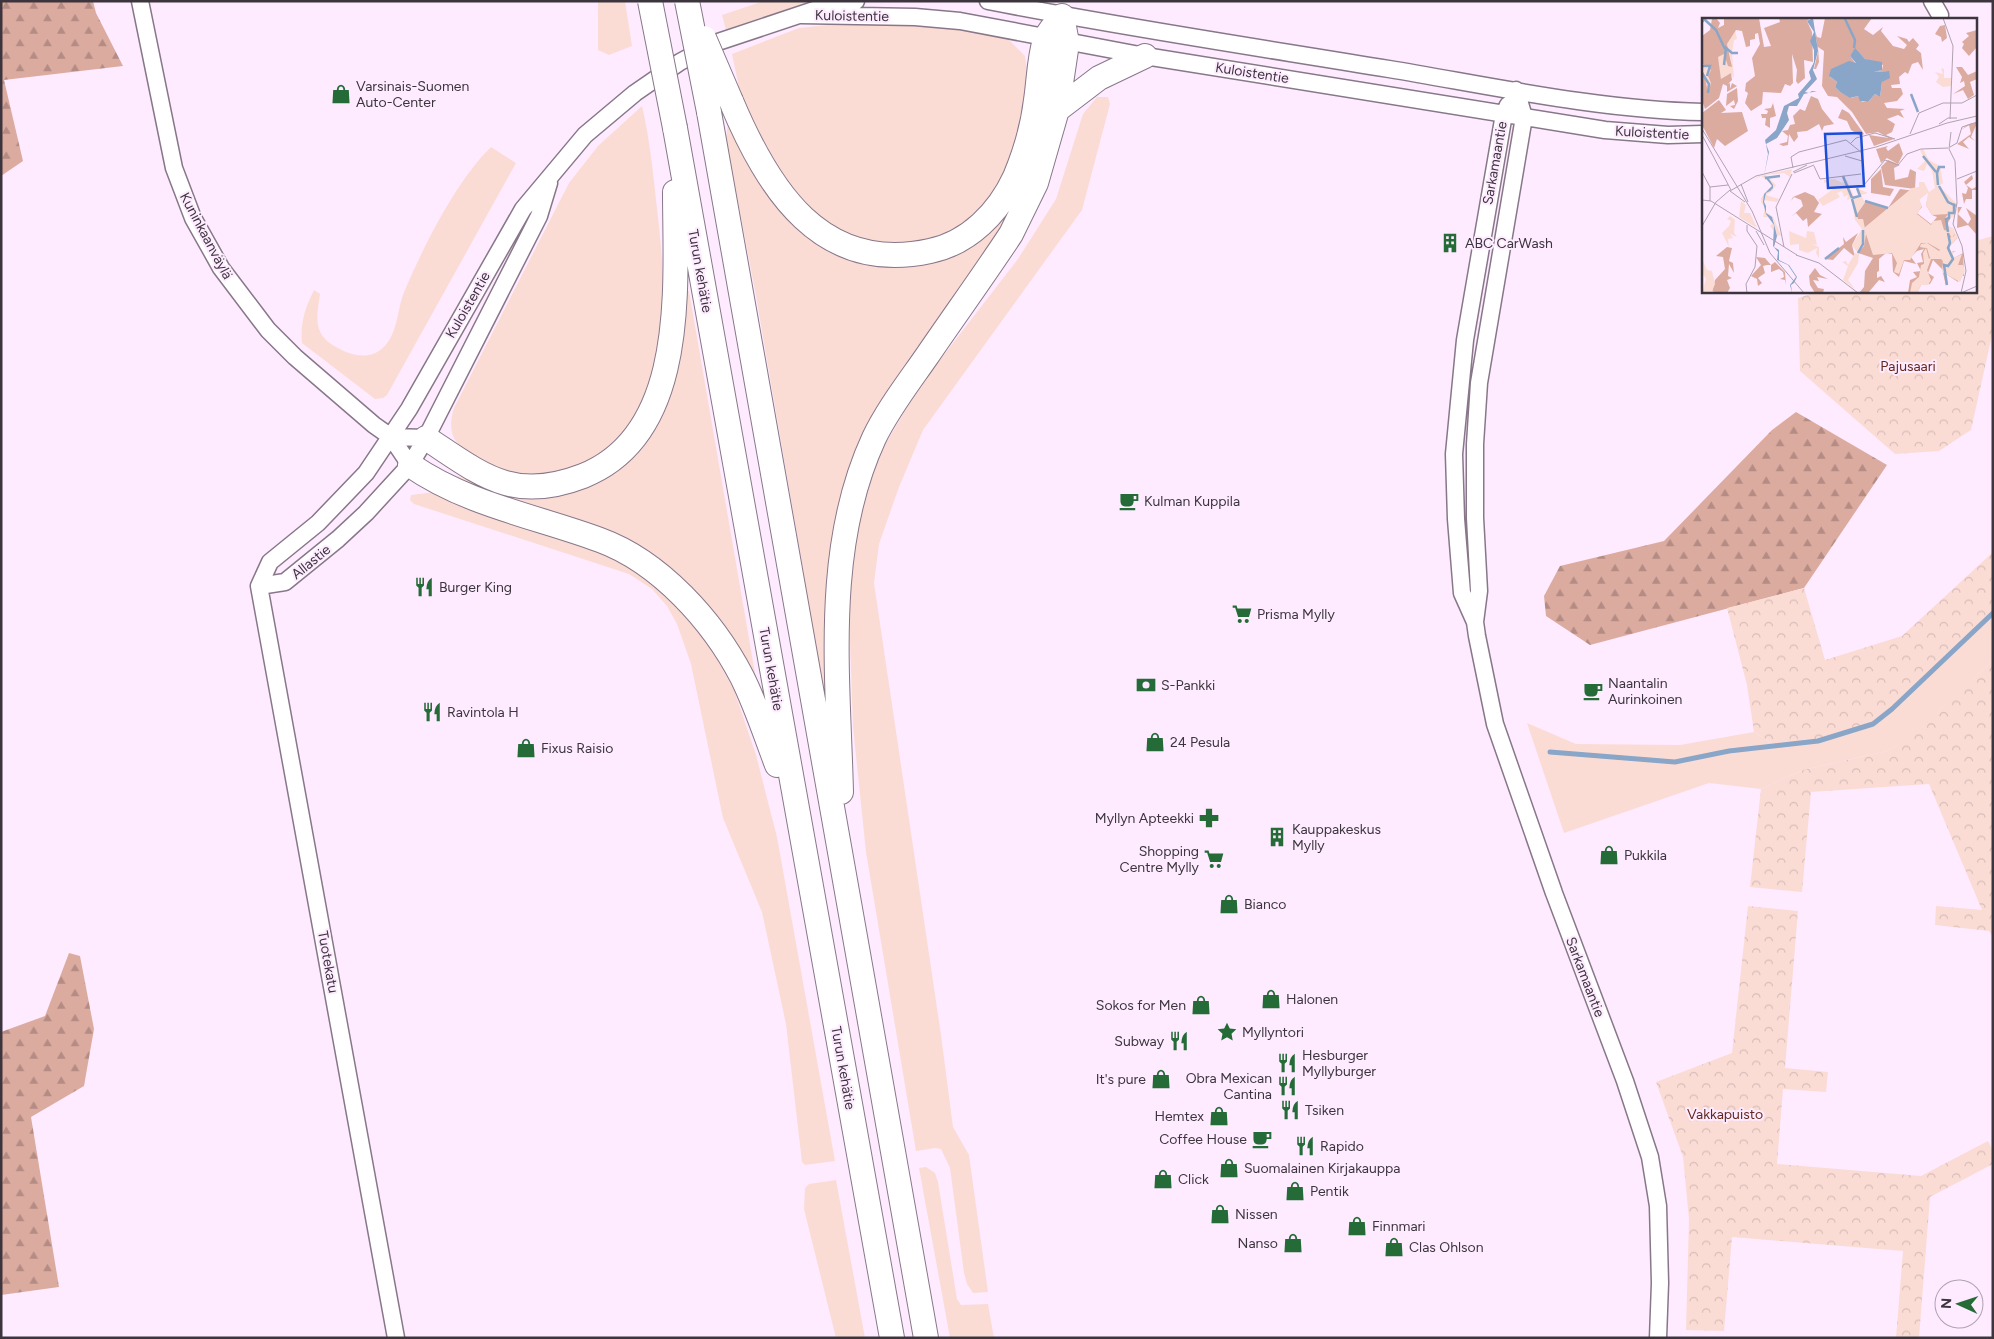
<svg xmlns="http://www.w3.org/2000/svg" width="1994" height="1339" font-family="Figtree,sans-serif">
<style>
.green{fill:#fbdcd5}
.forest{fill:url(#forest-firs)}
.park{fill:url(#park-crowns)}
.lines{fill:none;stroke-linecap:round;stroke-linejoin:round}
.stream{stroke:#89a5c8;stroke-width:5}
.minor-casing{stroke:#887789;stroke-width:19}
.highway-casing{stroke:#887789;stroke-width:26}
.minor{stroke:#fff;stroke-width:16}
.highway{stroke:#fff;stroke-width:24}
.highway-bridge-casing{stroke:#887789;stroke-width:26;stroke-linecap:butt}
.highway-bridge{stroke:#fff;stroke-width:24}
.labels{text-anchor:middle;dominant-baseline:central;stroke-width:4;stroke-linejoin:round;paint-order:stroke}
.street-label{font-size:14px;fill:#3c353d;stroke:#feebff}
.poi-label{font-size:14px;fill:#3c353d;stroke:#feebff;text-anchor:start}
.park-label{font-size:14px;fill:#64281b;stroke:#feebff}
.inset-river{fill:none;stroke:#89a5c8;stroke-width:2.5}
.inset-road{fill:none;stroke:#b0a2b1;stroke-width:1}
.view{fill:#1d4ed8;fill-opacity:0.15;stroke:#1d4ed8;stroke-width:2.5}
.inset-edge{fill:none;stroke:#3c353d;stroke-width:2.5}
</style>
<defs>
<pattern id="forest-firs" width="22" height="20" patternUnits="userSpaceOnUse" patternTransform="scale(1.25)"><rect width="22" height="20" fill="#dcab9f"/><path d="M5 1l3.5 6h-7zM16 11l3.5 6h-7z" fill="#b48c83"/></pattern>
<pattern id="park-crowns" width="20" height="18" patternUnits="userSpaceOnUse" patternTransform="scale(1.25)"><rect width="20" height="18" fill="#fbdcd5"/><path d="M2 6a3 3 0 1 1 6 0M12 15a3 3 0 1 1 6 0" fill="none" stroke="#d8bdb8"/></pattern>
</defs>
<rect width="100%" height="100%" fill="#feebff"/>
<path class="green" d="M 598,1 L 625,1 L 632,46 L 609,55 L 598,50 Z
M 764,1 L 811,1 L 726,30 L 722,15 Z
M 836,24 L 909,25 L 973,30 L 1009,40 L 1025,56 L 1029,87 L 1021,122 L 1002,178 L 988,202 L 964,223 L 938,238 L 894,247 L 838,234 L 815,215 L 773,166 L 741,97 L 732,54 L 799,28 Z
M 1097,97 L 1108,97 L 1110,104 L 1082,210 L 923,430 L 899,487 L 879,544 L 874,583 L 941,1035 L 953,1127 L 969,1155 L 988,1292 L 973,1293 L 967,1284 L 964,1273 L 950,1168 L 941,1149 L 935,1148 L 916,1151 L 866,852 L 853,727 L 849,614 L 852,541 L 866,490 L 883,448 L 919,387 L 1018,259 L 1056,199 L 1083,114 Z
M 642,106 C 650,140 653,173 657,208 C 666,287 674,383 614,446 C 607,454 589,465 579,469 C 573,472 521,480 516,479 C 508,477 499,469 492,466 C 466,451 443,445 454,408 L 569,183 L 598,146 Z
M 728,122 L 754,172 L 779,210 L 796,228 L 815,243 L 834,252 L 892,265 L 1007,205 L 1014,213 L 866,432 L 826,688 L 823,687 L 756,296 L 726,139 Z
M 491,147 L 516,163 L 387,395 L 383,398 L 375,399 L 302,343 C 300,324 305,308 314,290 L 320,294 C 318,310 313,327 326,340 C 339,351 363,362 379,351 C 399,337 396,310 405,290 C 424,245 457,180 491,147 Z
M 686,289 L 689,291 L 756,679 C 733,645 711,606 681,578 C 620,520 532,509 456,479 L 457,476 L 495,489 L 629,456 Z
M 435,492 L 591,545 L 655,580 L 704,636 L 734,690 L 756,755 L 777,837 L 835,1161 L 805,1165 L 802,1162 L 786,1024 L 762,912 L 723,818 L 691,664 L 677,624 L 667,606 L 652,589 L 629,574 L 414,504 L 410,500 L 411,495 Z
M 1993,613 L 1993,660 L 1912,737 L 1887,751 L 1803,770 L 1761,789 L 1709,783 L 1564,833 L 1527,723 L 1576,744 L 1680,745 L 1754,732 L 1775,745 L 1902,700 Z
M 926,1167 L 935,1173 L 938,1182 L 957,1299 L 961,1305 L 988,1304 L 994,1338 L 950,1338 L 919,1168 Z
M 836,1180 L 865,1338 L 836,1338 L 804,1209 L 805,1188 L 809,1184 Z"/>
<path class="forest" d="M 1,1 L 93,1 L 96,13 L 123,66 L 4,80 L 23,161 L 1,176 Z
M 1796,412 L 1887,465 L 1804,588 L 1590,645 L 1546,616 L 1544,596 L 1560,566 L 1664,541 L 1772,430 Z
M 69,953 L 80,956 L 94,1029 L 84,1086 L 31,1117 L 59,1287 L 1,1295 L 1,1032 L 45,1016 Z"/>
<path class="park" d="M 1993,236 L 1993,331 L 1971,430 L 1939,451 L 1895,454 L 1800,371 L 1798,298 L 1820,291 L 1975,291 L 1975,241 Z
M 1993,552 L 1993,613 L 1902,700 L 1873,724 L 1818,741 L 1775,745 L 1754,732 L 1747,685 L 1727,608 L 1804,588 L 1825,660 L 1902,636 Z
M 1993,660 L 1993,937 L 1989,931 L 1935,925 L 1936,906 L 1982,910 L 1929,784 L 1811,792 L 1802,892 L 1750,887 L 1761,789 L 1803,770 L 1887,751 L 1912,736 Z
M 1748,906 L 1798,911 L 1785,1068 L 1828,1072 L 1826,1092 L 1783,1089 L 1777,1164 L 1921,1176 L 1988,1141 L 1993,1151 L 1993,1164 L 1930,1197 L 1919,1338 L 1896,1338 L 1903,1251 L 1732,1237 L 1724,1331 L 1686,1330 L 1689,1219 L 1683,1157 L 1656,1082 L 1732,1053 Z"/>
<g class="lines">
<path class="stream" d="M 1550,752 L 1675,762 L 1729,751 L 1818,741 L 1873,724 L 1892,709 L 1993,613"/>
<defs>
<path id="minor" d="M 140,1 L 174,168 L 193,218 L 221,268 L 268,330 L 295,357 L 374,425 L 391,437 L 410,465
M 988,1 C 1121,27 1255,47 1389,69 C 1491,86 1600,110 1703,112
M 1932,1 L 1940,15
M 801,15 L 915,17 L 960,21 L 1145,56 L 1605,130 L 1668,135 L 1703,134
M 1516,90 L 1524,117 L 1479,383 L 1475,444 L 1475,518 L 1479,591 L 1475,622 L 1477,636 L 1495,724 L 1554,893 L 1625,1081 L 1650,1157 L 1658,1206 L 1660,1283 L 1658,1338
M 391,437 L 426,438
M 259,586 L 270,562 L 318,523 L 366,473 L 409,409 L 523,209 L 585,135 L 635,93 L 680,62 L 715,43 L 829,5 L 856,1
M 259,586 L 396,1338
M 259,586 L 285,582 L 338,539 L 366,513 L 410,465 L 426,438 L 539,216 L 549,183
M 1475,622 L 1462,593 L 1456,519 L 1454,454 L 1465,340 L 1504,114 L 1508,105"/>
<path id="highway" d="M 731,101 C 768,189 821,275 930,251 C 969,243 999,212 1015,177 C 1025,153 1033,126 1036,100 C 1039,81 1039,59 1045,40 C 1047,32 1057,23 1062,16
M 1057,110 L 1099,78 L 1145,56
M 709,112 L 926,1338
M 675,128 L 892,1338
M 426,438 C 482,475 513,503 583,476 C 689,434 675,284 675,192
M 410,465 C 468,505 535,516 600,540 C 660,562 713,621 742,677 C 756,705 766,736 777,765
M 841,792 C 838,674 823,548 874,438 C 888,409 909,382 927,356 C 955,315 984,275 1011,234 L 1036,183 L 1057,110 L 1067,43 L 1062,16"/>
</defs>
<use href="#minor" class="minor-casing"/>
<use href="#highway" class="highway-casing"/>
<use href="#minor" class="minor"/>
<use href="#highway" class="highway"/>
<defs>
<path id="highway-bridge" d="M 650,1 L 675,128
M 687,1 L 709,112
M 704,38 L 731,101"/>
</defs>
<use href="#highway-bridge" class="highway-bridge-casing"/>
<use href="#highway-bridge" class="highway-bridge"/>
</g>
<defs>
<symbol id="shop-bare" viewBox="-9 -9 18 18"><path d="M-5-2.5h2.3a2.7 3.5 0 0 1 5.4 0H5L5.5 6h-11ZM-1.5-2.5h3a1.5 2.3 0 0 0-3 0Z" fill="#246b38" stroke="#feebff" stroke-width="2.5" paint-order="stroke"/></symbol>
<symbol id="building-bare" viewBox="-9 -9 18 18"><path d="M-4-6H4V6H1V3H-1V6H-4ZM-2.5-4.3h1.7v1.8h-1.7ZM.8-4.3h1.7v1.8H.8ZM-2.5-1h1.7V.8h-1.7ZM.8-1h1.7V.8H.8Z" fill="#246b38" stroke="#feebff" stroke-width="2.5" paint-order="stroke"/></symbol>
<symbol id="cafe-bare" viewBox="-9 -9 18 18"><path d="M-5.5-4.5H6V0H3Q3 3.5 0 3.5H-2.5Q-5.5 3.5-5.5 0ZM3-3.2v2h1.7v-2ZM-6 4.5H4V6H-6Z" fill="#246b38" stroke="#feebff" stroke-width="2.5" paint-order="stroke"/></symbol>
<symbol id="restaurant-bare" viewBox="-9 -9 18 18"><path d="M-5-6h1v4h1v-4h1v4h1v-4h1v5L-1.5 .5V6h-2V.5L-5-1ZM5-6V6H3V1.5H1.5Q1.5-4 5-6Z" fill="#246b38" stroke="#feebff" stroke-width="2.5" paint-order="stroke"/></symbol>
<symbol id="supermarket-bare" viewBox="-9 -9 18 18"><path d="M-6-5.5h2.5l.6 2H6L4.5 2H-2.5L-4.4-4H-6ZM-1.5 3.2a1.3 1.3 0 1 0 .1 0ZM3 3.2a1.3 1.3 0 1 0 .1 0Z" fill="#246b38" stroke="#feebff" stroke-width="2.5" paint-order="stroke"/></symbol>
<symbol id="bank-bare" viewBox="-9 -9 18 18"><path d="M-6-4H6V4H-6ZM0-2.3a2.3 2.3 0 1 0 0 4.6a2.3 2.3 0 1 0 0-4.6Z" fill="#246b38" stroke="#feebff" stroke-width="2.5" paint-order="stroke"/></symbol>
<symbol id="pharmacy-bare" viewBox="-9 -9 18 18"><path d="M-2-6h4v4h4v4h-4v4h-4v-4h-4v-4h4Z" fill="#246b38" stroke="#feebff" stroke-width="2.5" paint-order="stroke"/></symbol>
<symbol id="sight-bare" viewBox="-9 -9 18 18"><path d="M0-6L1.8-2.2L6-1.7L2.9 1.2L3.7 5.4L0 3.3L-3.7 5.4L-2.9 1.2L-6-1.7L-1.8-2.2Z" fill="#246b38" stroke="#feebff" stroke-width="2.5" paint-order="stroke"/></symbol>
</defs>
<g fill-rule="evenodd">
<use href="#shop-bare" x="327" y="80" width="28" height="28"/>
<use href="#building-bare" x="1436" y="229" width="28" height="28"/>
<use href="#cafe-bare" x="1115" y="487" width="28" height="28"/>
<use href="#restaurant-bare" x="410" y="573" width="28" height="28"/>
<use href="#supermarket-bare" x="1228" y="600" width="28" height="28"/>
<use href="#bank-bare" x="1132" y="671" width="28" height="28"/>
<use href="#cafe-bare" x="1579" y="677" width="28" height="28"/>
<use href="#restaurant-bare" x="418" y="698" width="28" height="28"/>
<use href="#shop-bare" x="1141" y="728" width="28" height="28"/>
<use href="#shop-bare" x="512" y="734" width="28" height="28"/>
<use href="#pharmacy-bare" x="1195" y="804" width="28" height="28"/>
<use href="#building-bare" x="1263" y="823" width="28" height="28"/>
<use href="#shop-bare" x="1595" y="841" width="28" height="28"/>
<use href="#supermarket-bare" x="1200" y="845" width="28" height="28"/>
<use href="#shop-bare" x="1215" y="890" width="28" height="28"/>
<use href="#shop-bare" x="1257" y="985" width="28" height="28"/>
<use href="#shop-bare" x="1187" y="991" width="28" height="28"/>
<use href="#sight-bare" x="1213" y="1018" width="28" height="28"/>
<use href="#restaurant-bare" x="1165" y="1027" width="28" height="28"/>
<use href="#restaurant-bare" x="1273" y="1049" width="28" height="28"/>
<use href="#shop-bare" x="1147" y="1065" width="28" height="28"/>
<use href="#restaurant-bare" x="1273" y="1072" width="28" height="28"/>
<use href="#restaurant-bare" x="1276" y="1096" width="28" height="28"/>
<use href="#shop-bare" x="1205" y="1102" width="28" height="28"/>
<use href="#cafe-bare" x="1248" y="1125" width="28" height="28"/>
<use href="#restaurant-bare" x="1291" y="1132" width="28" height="28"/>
<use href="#shop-bare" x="1215" y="1154" width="28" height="28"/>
<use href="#shop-bare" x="1149" y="1165" width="28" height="28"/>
<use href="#shop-bare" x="1281" y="1177" width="28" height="28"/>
<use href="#shop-bare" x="1206" y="1200" width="28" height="28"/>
<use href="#shop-bare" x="1343" y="1212" width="28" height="28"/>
<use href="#shop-bare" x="1279" y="1229" width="28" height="28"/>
<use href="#shop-bare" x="1380" y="1233" width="28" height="28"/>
</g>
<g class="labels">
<g class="street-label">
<text transform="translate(852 16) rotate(1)">Kuloistentie</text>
<text transform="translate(1252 73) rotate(9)">Kuloistentie</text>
<text transform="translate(1652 133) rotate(3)">Kuloistentie</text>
<text transform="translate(1495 163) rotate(-80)">Sarkamaantie</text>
<text transform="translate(206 236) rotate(62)">Kuninkaanväylä</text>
<text transform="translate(700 271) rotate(80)">Turun kehätie</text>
<text transform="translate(468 305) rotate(-60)">Kuloistentie</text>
<text transform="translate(311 562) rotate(-39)">Allastie</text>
<text transform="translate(771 669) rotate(80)">Turun kehätie</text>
<text transform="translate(328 962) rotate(80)">Tuotekatu</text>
<text transform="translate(1585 977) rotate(69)">Sarkamaantie</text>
<text transform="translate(843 1068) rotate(80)">Turun kehätie</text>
</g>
<g class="poi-label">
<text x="356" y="86">Varsinais-Suomen<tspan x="356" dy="16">Auto-Center</tspan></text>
<text x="1465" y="243">ABC CarWash</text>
<text x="1144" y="501">Kulman Kuppila</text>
<text x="439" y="587">Burger King</text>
<text x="1257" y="614">Prisma Mylly</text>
<text x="1608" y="683">Naantalin<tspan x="1608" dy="16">Aurinkoinen</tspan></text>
<text x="1161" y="685">S-Pankki</text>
<text x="447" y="712">Ravintola H</text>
<text x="1170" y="742">24 Pesula</text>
<text x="541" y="748">Fixus Raisio</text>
<text x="1194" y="818" text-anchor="end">Myllyn Apteekki</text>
<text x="1292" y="829">Kauppakeskus<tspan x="1292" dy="16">Mylly</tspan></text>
<text x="1199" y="851" text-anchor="end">Shopping<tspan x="1199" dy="16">Centre Mylly</tspan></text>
<text x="1624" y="855">Pukkila</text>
<text x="1244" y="904">Bianco</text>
<text x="1286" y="999">Halonen</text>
<text x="1186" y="1005" text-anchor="end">Sokos for Men</text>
<text x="1242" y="1032">Myllyntori</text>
<text x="1164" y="1041" text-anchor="end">Subway</text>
<text x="1302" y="1055">Hesburger<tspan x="1302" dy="16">Myllyburger</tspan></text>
<text x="1272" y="1078" text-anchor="end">Obra Mexican<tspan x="1272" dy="16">Cantina</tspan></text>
<text x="1146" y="1079" text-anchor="end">It's pure</text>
<text x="1305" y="1110">Tsiken</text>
<text x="1204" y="1116" text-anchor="end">Hemtex</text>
<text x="1247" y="1139" text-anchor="end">Coffee House</text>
<text x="1320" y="1146">Rapido</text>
<text x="1244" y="1168">Suomalainen Kirjakauppa</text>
<text x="1178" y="1179">Click</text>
<text x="1310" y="1191">Pentik</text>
<text x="1235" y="1214">Nissen</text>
<text x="1372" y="1226">Finnmari</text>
<text x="1278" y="1243" text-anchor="end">Nanso</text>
<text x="1409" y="1247">Clas Ohlson</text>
</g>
<g class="park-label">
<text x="1908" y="366">Pajusaari</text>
<text x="1725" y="1114">Vakkapuisto</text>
</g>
</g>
<g transform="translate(1702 18)">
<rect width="275" height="275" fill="#feebff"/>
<path d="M 33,12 L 35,21 L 32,22 L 30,35 L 32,60 L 29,56 L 19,62 L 15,39 L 22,35 L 30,46 L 25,26 ZM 239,50 L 242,51 L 242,60 L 250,60 L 249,68 L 241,69 L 234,64 L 237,59 L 233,54 L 241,56 ZM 90,151 L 88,159 L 82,155 L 64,157 L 74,167 L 70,173 L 64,177 L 77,181 L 75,184 L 62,182 L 64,194 L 71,199 L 79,217 L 75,218 L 72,205 L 72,213 L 68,208 L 72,204 L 70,199 L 61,199 L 63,190 L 59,184 L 59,180 L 71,167 L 59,158 L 50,163 L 57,158 ZM 139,158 L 141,158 L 150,181 L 160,179 L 163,184 L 155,196 L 155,199 L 161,201 L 164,216 L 162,228 L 156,235 L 150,227 L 160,211 L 153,202 L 150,183 ZM 256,187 L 256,192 L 251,199 L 247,199 L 245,207 L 251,210 L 256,220 L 247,229 L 249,234 L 254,233 L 250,235 L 251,249 L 240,245 L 233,236 L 228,240 L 223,229 L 218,229 L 219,225 L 225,225 L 240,232 L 244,222 L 242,207 L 235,199 L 237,195 L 254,194 Z" fill="#fbdcd5"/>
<path d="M 14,0 L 18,5 L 16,10 L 22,7 L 22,0 L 57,0 L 62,29 L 69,28 L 62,10 L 78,4 L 77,0 L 108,0 L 105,3 L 110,14 L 111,44 L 102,42 L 103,60 L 96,66 L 94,63 L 95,52 L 90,36 L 91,65 L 88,68 L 83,66 L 79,75 L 61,74 L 60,86 L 49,93 L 43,85 L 46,75 L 43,73 L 44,65 L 53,58 L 50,40 L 58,26 L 56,15 L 53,16 L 53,21 L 48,22 L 48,28 L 44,29 L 40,13 L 34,12 L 25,26 L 30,49 L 26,48 L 22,36 L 16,39 L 19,61 L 29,55 L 30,62 L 26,66 L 28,65 L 28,71 L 30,65 L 35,68 L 25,74 L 25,68 L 21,66 L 17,80 L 3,91 L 1,85 L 0,89 L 0,56 L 7,49 L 0,46 L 0,18 L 8,12 L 10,1 ZM 123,0 L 170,0 L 162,11 L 171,17 L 181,9 L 179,13 L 191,28 L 202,31 L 205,27 L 195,18 L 205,21 L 207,24 L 211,20 L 217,27 L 214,31 L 219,35 L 221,52 L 216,44 L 210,46 L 206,56 L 203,54 L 197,59 L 198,66 L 189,67 L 190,70 L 199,70 L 201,76 L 195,83 L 182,85 L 185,90 L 203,91 L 198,93 L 202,100 L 196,97 L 185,101 L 193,106 L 190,114 L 184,117 L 192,121 L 172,128 L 167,117 L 187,120 L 176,114 L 164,116 L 150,94 L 135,79 L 126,78 L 120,68 L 122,33 L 116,29 L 117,44 L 114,51 L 112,51 L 116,34 L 113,13 L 115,19 L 119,20 ZM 153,31 L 163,41 L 181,47 L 180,52 L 172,54 L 187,53 L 187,59 L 180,64 L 178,79 L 173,76 L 166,84 L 160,84 L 156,78 L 149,80 L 138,74 L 133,69 L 135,64 L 128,59 L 131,51 L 147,44 L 154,46 L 148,38 ZM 243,7 L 245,20 L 240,24 L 239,19 L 233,16 L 238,8 ZM 275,12 L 275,29 L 267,38 L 260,30 L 262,26 L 260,24 L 267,18 L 264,15 ZM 254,49 L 260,49 L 266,57 L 275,53 L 275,61 L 268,64 L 272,77 L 266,81 L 261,72 L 251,76 L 263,68 L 262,63 L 258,65 L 260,59 ZM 35,70 L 36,83 L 32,91 L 28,88 L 33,87 L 32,82 L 24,88 L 25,76 ZM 109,78 L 116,81 L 120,91 L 132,106 L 122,108 L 120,113 L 117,106 L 105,113 L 95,114 L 96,119 L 92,124 L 87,116 L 86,127 L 81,128 L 77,126 L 85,124 L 86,118 L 80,113 L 86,112 L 88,107 L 93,106 L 91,98 L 98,91 L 103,93 ZM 17,82 L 24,92 L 19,95 L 40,94 L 46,113 L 23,128 L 15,121 L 12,130 L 0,107 L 0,95 ZM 71,85 L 74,98 L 68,100 L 68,110 L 63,107 L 64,100 L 60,100 L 59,96 L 65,96 L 66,93 L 62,91 L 69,90 ZM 140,91 L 147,95 L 162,116 L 158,118 L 149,112 L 145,103 L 136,100 ZM 270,105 L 275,105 L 269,119 L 273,123 L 267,119 L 261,124 L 267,131 L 255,126 L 269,116 L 267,107 L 259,112 L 265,107 ZM 197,125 L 201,136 L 196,146 L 185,140 L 179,145 L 174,131 L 186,128 L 184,130 L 186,133 ZM 186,142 L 198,147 L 192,150 L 193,162 L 206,159 L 208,151 L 214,154 L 213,171 L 183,167 L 179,149 ZM 179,151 L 181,169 L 192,171 L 188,178 L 169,175 L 169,161 ZM 270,157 L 271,161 L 264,167 L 270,171 L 274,169 L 275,172 L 270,172 L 270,181 L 264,181 L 262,186 L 260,175 L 264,176 L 266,170 L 262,164 ZM 198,171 L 213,173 L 220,189 L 215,195 L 229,206 L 235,199 L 230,197 L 224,187 L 227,174 L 255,186 L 245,207 L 250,219 L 253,216 L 255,220 L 247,229 L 249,234 L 254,233 L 250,235 L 252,240 L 261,235 L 262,258 L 258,258 L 256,264 L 244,256 L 244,268 L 240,251 L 231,242 L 226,255 L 232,259 L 228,266 L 219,267 L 215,275 L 206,275 L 208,262 L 215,259 L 211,254 L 219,253 L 215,245 L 221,244 L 219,236 L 222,231 L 215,233 L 209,239 L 214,246 L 202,243 L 197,259 L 191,254 L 190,236 L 184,235 L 177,241 L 177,253 L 175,254 L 175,260 L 179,258 L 183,264 L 177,262 L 166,275 L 157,275 L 162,269 L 163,253 L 171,240 L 156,235 L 162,228 L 164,216 L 161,201 L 156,201 L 155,196 L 164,183 L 186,190 ZM 246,215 L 249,221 L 245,230 L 250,240 L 247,249 L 234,236 L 228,240 L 225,230 L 218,229 L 219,226 L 225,225 L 237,233 L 247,224 ZM 103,174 L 112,178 L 117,185 L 112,194 L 120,196 L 106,209 L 105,200 L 101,203 L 94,195 L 89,199 L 101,188 L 99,182 L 92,179 L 89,183 L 91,179 ZM 256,189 L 260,189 L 256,196 L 266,206 L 269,201 L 264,190 L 275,198 L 275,217 L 266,207 L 255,210 ZM 156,215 L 150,227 L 153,239 L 142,230 L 131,242 L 123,241 L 142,226 L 141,219 L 144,224 ZM 25,229 L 30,230 L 27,243 L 31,245 L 32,255 L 27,246 L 26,258 L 30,260 L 25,262 L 28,270 L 25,275 L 10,274 L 13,262 L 23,251 L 21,239 L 14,238 ZM 54,239 L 63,240 L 69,247 L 73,244 L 83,254 L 84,267 L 83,262 L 78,261 L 82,259 L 81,254 L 77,251 L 69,254 L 69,247 L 65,247 L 61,248 L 63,255 L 56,260 L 60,265 L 56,268 L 55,261 L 49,258 L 59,247 ZM 113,250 L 118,257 L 126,261 L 115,259 L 117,263 L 111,262 L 116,270 L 122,271 L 121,275 L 113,275 L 108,267 L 107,258 Z" fill="#dcab9f" fill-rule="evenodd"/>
<path d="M 0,46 L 9,52 L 6,58 L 9,65 L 6,75 Z" fill="#fbdcd5"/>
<path d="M 39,183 L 44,187 L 42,195 L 48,195 L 55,210 L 37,199 Z" fill="#fbdcd5"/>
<path d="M 221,131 L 227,142 L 238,148 L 241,165 L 237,168 L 255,186 L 251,185 L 251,199 L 245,201 L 244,206 L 251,219 L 254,215 L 255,220 L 247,229 L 249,234 L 252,234 L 250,238 L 252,240 L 260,236 L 256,247 L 261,247 L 263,253 L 258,264 L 240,254 L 241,241 L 245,247 L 249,239 L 245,230 L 249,218 L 246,215 L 247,225 L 240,233 L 226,225 L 219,225 L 208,242 L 202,242 L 197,256 L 192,254 L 195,245 L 190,235 L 171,237 L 162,210 L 210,170 L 217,169 L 217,164 L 222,164 L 227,174 L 233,170 L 230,153 L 225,146 L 222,153 L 215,151 L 223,143 L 218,132 ZM 226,175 L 224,187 L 230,197 L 246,196 L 243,200 L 246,213 L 242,212 L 239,202 L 231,203 L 229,207 L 215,196 L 220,188 L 217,182 ZM 132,161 L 141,165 L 145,162 L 152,179 L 157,177 L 155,170 L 166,175 L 145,182 L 146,177 L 142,179 L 140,173 L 135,175 L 138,179 L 121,188 L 116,182 L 131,171 L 126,168 L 128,163 L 122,165 L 122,162 ZM 28,198 L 33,202 L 32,215 L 35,219 L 28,216 L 31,220 L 26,221 L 27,229 L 20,215 L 27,208 L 29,203 L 25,201 ZM 87,213 L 104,220 L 105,213 L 112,214 L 115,227 L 110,226 L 117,229 L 117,240 L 114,235 L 115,230 L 106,235 L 97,232 L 97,226 L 88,227 ZM 224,230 L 227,241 L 233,235 L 240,241 L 229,241 L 225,252 L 229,262 L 226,267 L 219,267 L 215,275 L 208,275 L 210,265 L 217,259 L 219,247 L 222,246 L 221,235 ZM 153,235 L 157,236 L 156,245 L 146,262 L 153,271 L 141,262 L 146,248 L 140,244 L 144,243 L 146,247 ZM 0,241 L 5,252 L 10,253 L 13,266 L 10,273 L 15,275 L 0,275 L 4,261 L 0,255 Z" fill="#fbdcd5" fill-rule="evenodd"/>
<path d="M 111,0 L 116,33 L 111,52 L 115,61 L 103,74 L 107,75 L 110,73 L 115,73 L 102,76 L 95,88 L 87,88 L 85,95 L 87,102 L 75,120 L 64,126 L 67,134 L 62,158 L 67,161 L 71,167 L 71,170 L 68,173 L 64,175 L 62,184 L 64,188 L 64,195 L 70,199 L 72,206 L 75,218 L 72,229 L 77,232 L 77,242 L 87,247 L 95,259 L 92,265 L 89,267 L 90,275 L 88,267 L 94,259 L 86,247 L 75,242 L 76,234 L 71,228 L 72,207 L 64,196 L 61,184 L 62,176 L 70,168 L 62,158 L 66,136 L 63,122 L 74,112 L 82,88 L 97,80 L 96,76 L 109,61 L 107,54 L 112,44 L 112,32 L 108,23 L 112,14 L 105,3 ZM 153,30 L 163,41 L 180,44 L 180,52 L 172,54 L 187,53 L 188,60 L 180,64 L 178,79 L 173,76 L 166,84 L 158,83 L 156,78 L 148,80 L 138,74 L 133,69 L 135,64 L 127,58 L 129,51 L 147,43 L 154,45 L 148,38 Z" fill="#89a5c8"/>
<path class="inset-river" d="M 143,1 L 153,22 L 152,30M 0,4 L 2,1 L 14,12 L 23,31M 22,47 L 24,30 L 30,35 L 36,35M 0,48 L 8,48 L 5,58M 0,55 L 7,66 L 6,75M 209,76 L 216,94M 221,138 L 234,154M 141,158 L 150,180M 63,160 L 78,158M 236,167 L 235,155 L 237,149 L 243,149M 237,168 L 246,184 L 252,187 L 252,195 L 247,195 L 247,200 L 244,201 L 246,214M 150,180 L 158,178 L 155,170M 150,181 L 155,199M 163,183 L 186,190M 156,235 L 161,226 L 161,212M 123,241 L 137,230M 245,267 L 242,247 L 246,248 L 251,241 L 246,230 L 248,225 L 246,215"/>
<path class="inset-road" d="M 241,0 L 251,28 L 248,101M 237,106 L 246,100 L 255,100M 0,111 L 50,193 L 68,235 L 102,275M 208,116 L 217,95 L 241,85 L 260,85 L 275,77M 0,117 L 29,172M 144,122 L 160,135 L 162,167M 148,126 L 154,120 L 173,115 L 193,121M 248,129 L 255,125 L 260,109 L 275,104M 247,131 L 253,143 L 255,185 L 251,206 L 260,228 L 264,253 L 259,275M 247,131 L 249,114M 143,138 L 160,143M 112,148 L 118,161 L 159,156M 91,150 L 89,139 L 97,134 L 144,122M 0,154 L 8,169M 91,154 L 105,147M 92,155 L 112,147M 255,161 L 275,153M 39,166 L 46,184M 162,167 L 183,142 L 196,147 L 205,136 L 219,131 L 246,130M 0,182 L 9,183 L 95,237M 8,183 L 8,169 L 26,167M 43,184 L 28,173 L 54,158 L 174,129 L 245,105 L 275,98M 0,208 L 14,184 L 28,172M 54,213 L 62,227M 82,229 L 74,189 L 90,156M 94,237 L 117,245 L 156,275M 45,275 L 44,266 L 53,249 L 55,228 L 45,213 L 45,207M 259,275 L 275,268"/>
<path class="view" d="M 159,115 L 162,168 L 126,170 L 123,116 Z"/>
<rect width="275" height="275" class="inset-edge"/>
</g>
<rect width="1994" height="1339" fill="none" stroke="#3c353d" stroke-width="5"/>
<g transform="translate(1959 1304) rotate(273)"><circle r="24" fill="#feebff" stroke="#b0a2b1"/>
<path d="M0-4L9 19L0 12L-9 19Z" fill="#246b38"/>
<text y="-8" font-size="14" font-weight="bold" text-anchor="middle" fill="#3c353d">N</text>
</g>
</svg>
